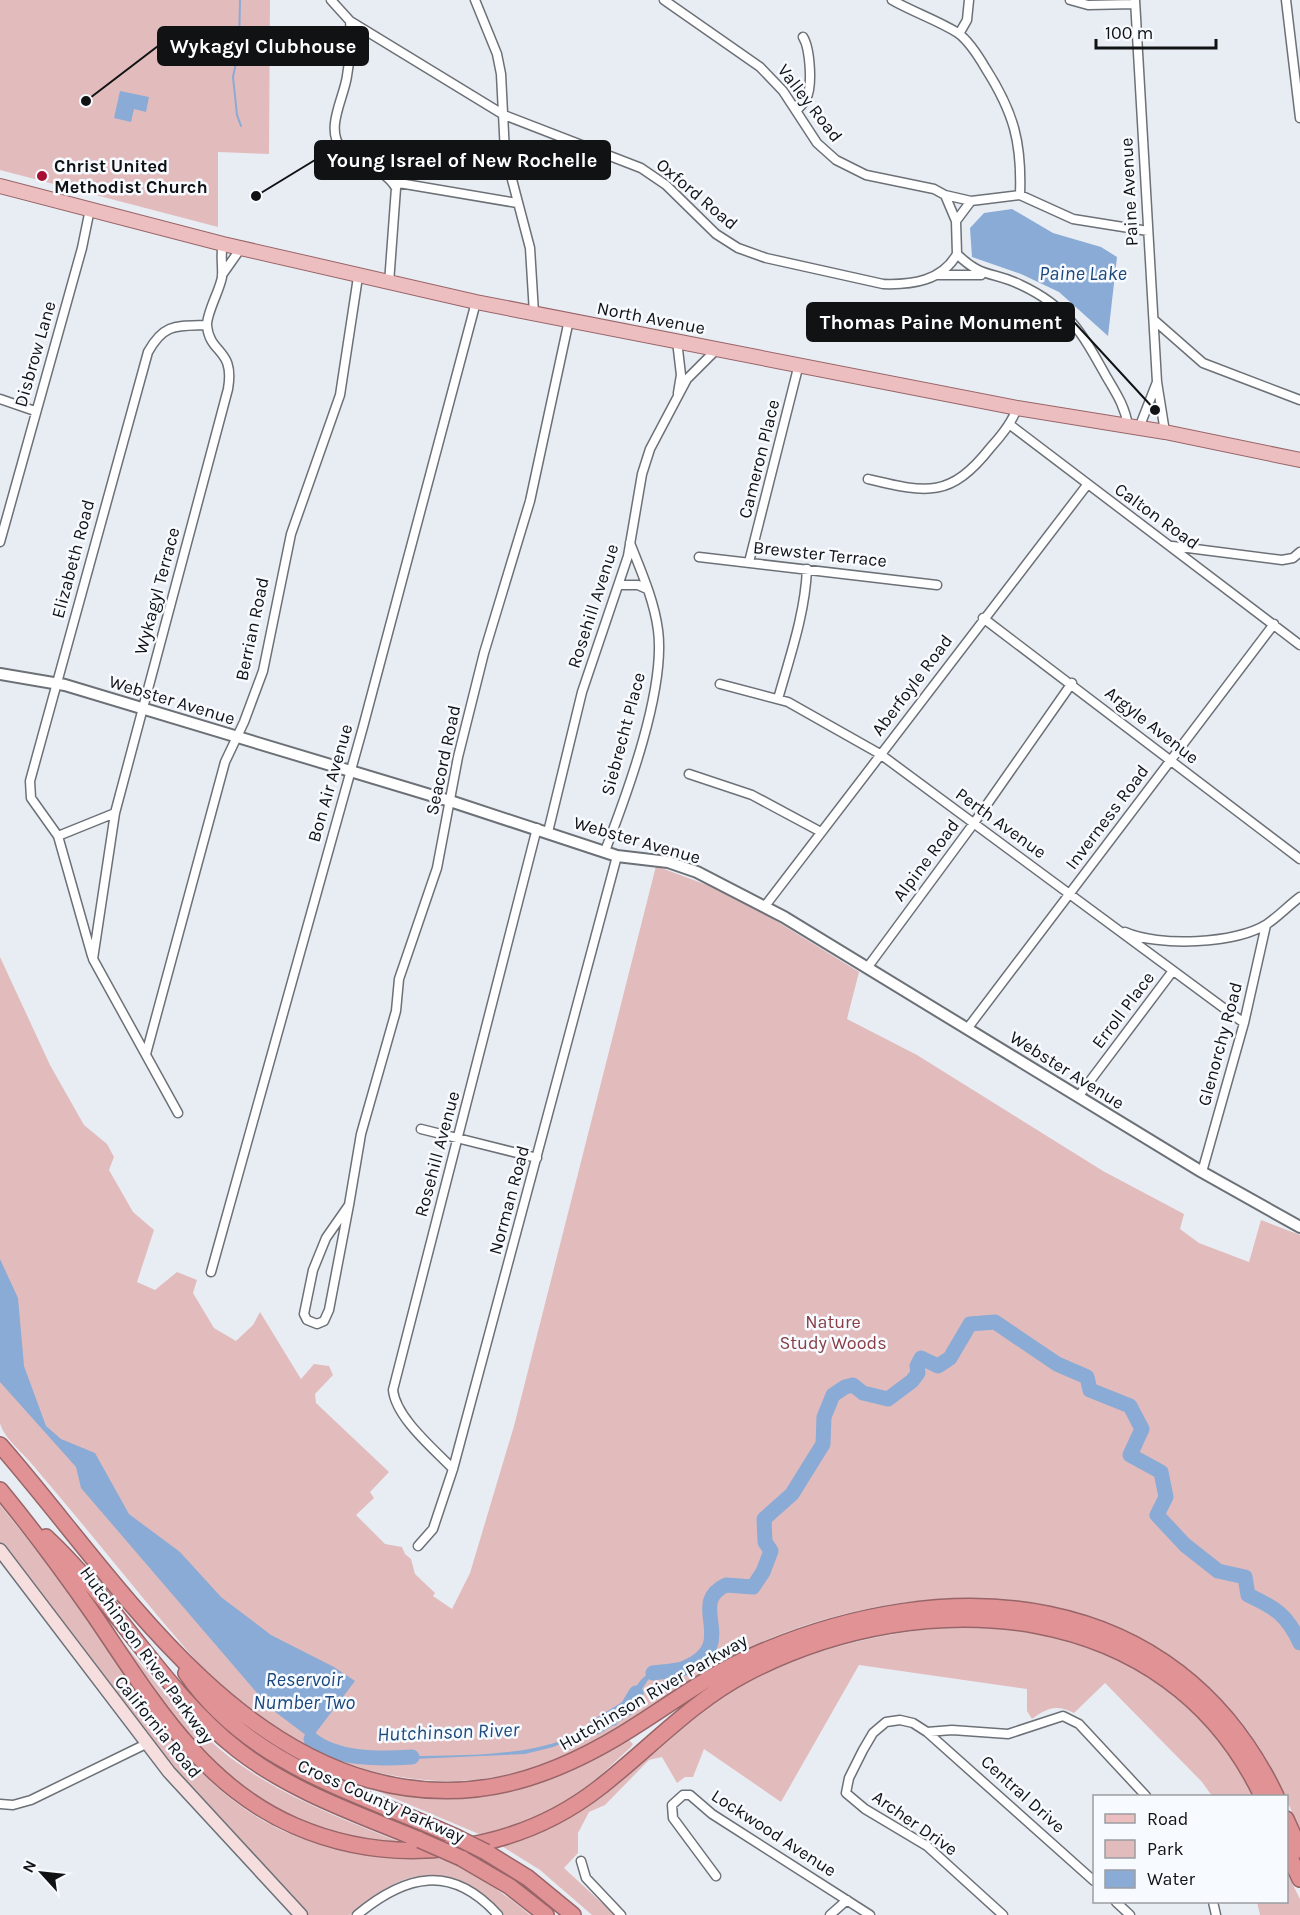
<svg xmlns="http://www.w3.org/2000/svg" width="1300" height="1915" font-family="Karla,sans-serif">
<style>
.green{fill:#e2bcbd}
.water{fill:#89abd5}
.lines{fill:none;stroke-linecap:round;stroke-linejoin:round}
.stream{stroke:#89abd5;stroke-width:2}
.river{stroke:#89abd5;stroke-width:15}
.minor-casing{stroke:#6c7177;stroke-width:11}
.tertiary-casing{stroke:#6c7177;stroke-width:14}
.secondary-casing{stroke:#6c7177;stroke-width:15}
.primary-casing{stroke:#986568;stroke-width:16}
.motorway-casing{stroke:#986568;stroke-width:18}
.minor{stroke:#fff;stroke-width:8}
.tertiary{stroke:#fff;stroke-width:10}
.secondary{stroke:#f6dedf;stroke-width:12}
.primary{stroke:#edbebf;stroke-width:14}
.motorway{stroke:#e19295;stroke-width:15}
.motorway-bridge-casing{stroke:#986568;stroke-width:18;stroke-linecap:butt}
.motorway-bridge{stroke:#e19295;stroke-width:15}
.poi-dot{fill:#a70e34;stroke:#f7faff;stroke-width:2}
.labels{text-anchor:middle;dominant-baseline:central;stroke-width:5;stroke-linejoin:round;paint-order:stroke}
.street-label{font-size:18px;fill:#101214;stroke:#f7faff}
.poi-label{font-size:18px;font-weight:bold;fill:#101214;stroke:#f7faff;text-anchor:start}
.park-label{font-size:18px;fill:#873d43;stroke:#f7faff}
.water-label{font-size:20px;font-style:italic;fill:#1b497d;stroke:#f7faff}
.leader{fill:none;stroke:#101214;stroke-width:2}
.callout-dot{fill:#101214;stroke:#f7faff;stroke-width:2}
.callout{fill:#101214;stroke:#101214;stroke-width:2}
.callout-label{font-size:20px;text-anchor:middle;font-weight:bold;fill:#fff}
</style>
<rect width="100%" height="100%" fill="#e8edf4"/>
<path class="green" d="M 0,0 L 270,0 L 269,154 L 218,152 L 218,227 L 0,170 Z
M 656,866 L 734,895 L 859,972 L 847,1019 L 917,1055 L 1103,1171 L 1184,1214 L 1180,1229 L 1199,1243 L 1249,1262 L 1261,1220 L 1300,1235 L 1300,1831 C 1285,1795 1268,1755 1242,1723 C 1124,1575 922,1573 759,1643 C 689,1674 632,1726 562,1757 C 451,1807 325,1775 234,1699 C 205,1674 182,1644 157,1615 C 115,1564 74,1513 31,1463 C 22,1452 3,1437 0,1423 C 0,1411 0,1395 0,1382 C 0,1351 0,1320 0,1289 C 0,1178 0,1068 0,957 L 50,1065 L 84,1125 L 107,1144 L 114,1157 L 109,1170 L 133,1212 L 154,1230 L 137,1282 L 155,1290 L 177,1272 L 197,1280 L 193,1293 L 214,1328 L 236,1341 L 253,1325 L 260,1312 L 301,1379 L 314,1364 L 329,1366 L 333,1375 L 315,1394 L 316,1403 L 389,1472 L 370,1492 L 374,1498 L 356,1515 L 385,1544 L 402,1547 L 405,1554 L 411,1559 L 415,1574 L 435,1593 L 433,1596 L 452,1609 L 470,1573 L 514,1426 Z
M 0,1505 L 56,1575 L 184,1755 C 216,1789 253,1821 298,1837 C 330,1849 366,1855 400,1858 C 412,1859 426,1855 437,1858 C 464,1864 508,1896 530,1915 L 504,1915 C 471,1878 427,1861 382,1891 C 373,1897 360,1913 349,1915 C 336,1915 320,1915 307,1915 L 175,1772 L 87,1660 L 0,1544 Z
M 967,1625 C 985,1626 1004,1626 1022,1629 C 1118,1645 1214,1705 1253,1796 L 1212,1796 L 1202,1782 L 1105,1683 L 1074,1713 C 1056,1704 1047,1708 1032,1719 L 1027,1711 L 1027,1689 L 859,1665 L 781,1802 L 704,1749 L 693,1777 L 685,1777 L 677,1783 L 662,1757 L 649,1760 L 605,1805 L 589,1812 L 578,1833 L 578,1853 L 564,1868 L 615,1915 L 592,1915 L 540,1870 L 497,1843 C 525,1835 553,1827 578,1812 C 630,1778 672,1729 723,1694 C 741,1681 764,1672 785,1664 C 845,1641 903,1630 967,1625 Z
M 125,1645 C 151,1676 176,1710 207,1738 C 263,1790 335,1816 405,1844 L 349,1838 L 311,1826 L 246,1791 L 193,1745 L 123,1646 Z
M 628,1739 L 633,1744 L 631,1747 L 579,1795 L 550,1813 L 486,1837 L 377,1791 L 379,1788 C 405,1792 431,1797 457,1797 C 519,1798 574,1765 628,1739 Z
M 1287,1873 L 1300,1899 L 1300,1915 L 1260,1915 L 1257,1902 L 1286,1902 Z"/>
<path class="water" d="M 120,91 L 149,97 L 146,112 L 134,109 L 131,122 L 114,118 Z
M 1012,209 L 1053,233 L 1101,247 L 1117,257 L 1108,336 L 1059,292 L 1021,274 L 972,257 L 970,228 L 984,213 Z
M 0,1259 L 18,1298 L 24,1366 L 46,1426 L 61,1439 L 95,1453 L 129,1514 L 180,1552 L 221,1597 L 271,1635 L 334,1667 L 355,1681 L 311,1739 L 270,1708 L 81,1488 L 76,1467 L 0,1382 Z
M 659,1669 L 674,1672 L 650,1677 L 627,1712 L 622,1704 C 636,1691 639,1674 659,1669 Z
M 607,1712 L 610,1712 L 617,1725 L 605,1727 L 553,1747 L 525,1754 L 391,1760 L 392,1757 C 457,1754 544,1761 599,1722 C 604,1719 602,1715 607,1712 Z"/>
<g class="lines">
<path class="stream" d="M 240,0 L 239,48 L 233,77 L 237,115 L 241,126"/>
<path class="river" d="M 653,1673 C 664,1671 675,1672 685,1668 C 741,1644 685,1604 726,1585 L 753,1587 L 763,1572 L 771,1551 L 765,1542 L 764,1519 L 792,1494 L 823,1444 L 824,1417 L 833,1395 L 845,1387 L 853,1385 L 863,1393 L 888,1399 L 912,1381 L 918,1373 L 917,1366 L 921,1358 L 938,1366 L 950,1358 L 970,1324 L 995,1322 L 1057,1364 L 1087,1377 L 1090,1390 L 1130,1406 L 1142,1429 L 1130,1455 L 1161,1472 L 1166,1497 L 1157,1515 L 1185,1545 L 1218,1571 L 1245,1577 L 1248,1595 C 1276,1608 1287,1615 1300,1643
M 596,1727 L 627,1708 L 636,1693
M 311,1739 C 336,1760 380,1759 412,1757"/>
<defs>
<path id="minor" d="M 331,0 L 350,21 L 504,115 L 641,168 L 666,185 L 716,234 L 738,248 L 766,258 L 883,284 C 912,285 942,281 957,254
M 475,0 L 497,54 L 501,74 L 505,153 L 530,248 L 534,313
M 664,0 L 760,67 L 783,91 L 817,143 L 836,160 L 866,175 L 934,189 L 945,195 L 956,221 L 957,254 C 982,279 993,271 1021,285 C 1068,307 1082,333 1106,376 C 1116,393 1125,406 1128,426
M 892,0 C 913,12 937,20 958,33 C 969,41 979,57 986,69 C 1014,113 1022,143 1020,195
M 1070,0 L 1088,5 L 1135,4
M 1135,0 L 1157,382 L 1165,432
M 1286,0 L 1300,118
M 350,21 C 352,40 350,58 347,76 C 344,98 325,128 341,148 C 355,166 384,166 396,188 L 389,283
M 959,34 L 967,20 L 969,0
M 797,110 C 800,107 804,103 806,99 C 813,87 810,48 803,37
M 393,182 L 517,203
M 945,195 L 971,201 L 1020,195 L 1073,219 L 1148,231
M 956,221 L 971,201
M 222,275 L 241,248
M 937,275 L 981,275
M 1154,320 L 1203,363 L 1300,400
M 677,341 L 681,375 L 678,393
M 0,399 L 35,411
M 1009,424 L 1300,645
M 1139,428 L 1157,382
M 868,479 C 927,493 950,499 991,447 C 1001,436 1012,423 1017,408
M 0,542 L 82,248 L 90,209
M 1172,546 L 1282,560 L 1293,558 L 1300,552
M 699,557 L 937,585
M 749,562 L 799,364
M 619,585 L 638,585 L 647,589
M 983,618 L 1300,859
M 720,684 L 788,702 L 880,754 L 1244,1023
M 778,699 C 790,656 805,614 807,569
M 689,774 L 752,795 L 821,832
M 548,832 L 582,692 L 628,556 L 642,474 L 650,449 L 687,379 L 717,349
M 58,836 L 115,813
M 605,851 C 627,794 666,689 658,630 C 654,600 641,571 630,543
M 765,906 L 1087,485
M 1125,932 C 1158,947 1236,944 1267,924 C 1279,916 1289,905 1300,897
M 92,956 L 58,836 L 31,798 L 30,781 L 148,352 C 164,323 177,326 207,325
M 867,968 L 974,823 L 1072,683
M 967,1029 L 1274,624
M 146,1054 L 225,762 L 244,722 L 263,671 L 291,534 L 340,395 L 358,277
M 1078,1097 L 1172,972
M 178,1113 L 93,959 L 115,813 L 228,389 C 235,348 210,355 207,326 C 206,314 220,290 222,277 C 223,266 220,255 223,244
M 421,1129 L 537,1158
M 1202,1172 L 1244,1023 L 1266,925
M 349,1205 L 329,1310 L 324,1321 L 317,1324 L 307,1320 L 304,1314 L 313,1270 L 326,1238 L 349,1205 L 361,1134 L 396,1011 L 399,979 L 437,868 L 458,757 L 484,653 L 530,501 L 569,320
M 211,1272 L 363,727 L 476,302
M 453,1469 C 434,1449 396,1418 393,1390 L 537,828
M 418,1546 L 433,1529 L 453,1469 L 617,856
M 927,1732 L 1094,1881
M 0,1804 L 13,1805 L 31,1800 L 146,1744
M 581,1861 L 586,1878 L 621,1915
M 716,1876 L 673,1818 L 672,1805 L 683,1795 L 690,1795 L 712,1814 L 870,1915
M 1116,1902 L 1130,1915
M 1213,1902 L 1216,1915
M 357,1915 C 405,1875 451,1863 498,1915
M 830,1915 L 847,1900
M 1003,1915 L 927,1846 L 865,1809 L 846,1793 L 849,1778 L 863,1750 L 873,1733 L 886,1722 L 900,1720 L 913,1723 L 927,1732 L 952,1730 L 1008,1734 L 1063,1716 L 1079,1724 L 1146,1796"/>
<path id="tertiary" d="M 0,674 L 65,685 L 450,801 L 617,856 L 668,862 L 697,872 L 784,917 L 1202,1172 L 1300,1227"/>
<path id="secondary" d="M 0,1550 L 169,1772 L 301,1915"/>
<path id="primary" d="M 0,186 L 223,244 L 476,302 L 1017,408 L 1165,432 L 1300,460"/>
<path id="motorway" d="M 0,1445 C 104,1564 210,1736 370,1780 C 471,1808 556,1778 640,1723 C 676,1700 711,1674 752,1656 C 946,1570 1175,1584 1276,1796
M 0,1490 C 33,1530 64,1572 94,1615 C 150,1697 200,1785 295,1826 C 394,1869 514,1854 599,1788 C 648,1750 691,1702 747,1673 C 925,1581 1168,1597 1262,1796
M 46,1537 C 116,1602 162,1690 238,1750 C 292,1792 358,1814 420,1840
M 186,1673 C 251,1767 358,1792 456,1837
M 1286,1819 L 1300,1850
M 1286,1849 L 1300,1879
M 486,1852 L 528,1878 L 573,1915
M 461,1858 L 509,1886 L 546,1915"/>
</defs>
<use href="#minor" class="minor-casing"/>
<use href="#tertiary" class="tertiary-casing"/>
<use href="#secondary" class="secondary-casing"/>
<use href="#primary" class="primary-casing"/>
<use href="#motorway" class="motorway-casing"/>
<use href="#minor" class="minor"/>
<use href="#tertiary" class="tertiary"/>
<use href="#secondary" class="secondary"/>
<use href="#primary" class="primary"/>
<use href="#motorway" class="motorway"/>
<defs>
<path id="motorway-bridge" d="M 456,1837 L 486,1852
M 420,1840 L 461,1858"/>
</defs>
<use href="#motorway-bridge" class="motorway-bridge-casing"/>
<use href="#motorway-bridge" class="motorway-bridge"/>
</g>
<circle class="poi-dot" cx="42" cy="176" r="6"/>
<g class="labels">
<g class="street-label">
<text transform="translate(810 103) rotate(52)">Valley Road</text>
<text transform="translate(1129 192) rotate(-93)">Paine Avenue</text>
<text transform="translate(697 194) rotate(40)">Oxford Road</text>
<text transform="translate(651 318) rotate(11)">North Avenue</text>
<text transform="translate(35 354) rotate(-74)">Disbrow Lane</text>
<text transform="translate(759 459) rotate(-76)">Cameron Place</text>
<text transform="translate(1157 516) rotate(36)">Calton Road</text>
<text transform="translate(820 554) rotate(6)">Brewster Terrace</text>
<text transform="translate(73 559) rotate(-75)">Elizabeth Road</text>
<text transform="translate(157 591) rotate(-75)">Wykagyl Terrace</text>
<text transform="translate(593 606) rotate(-72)">Rosehill Avenue</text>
<text transform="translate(252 629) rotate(-78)">Berrian Road</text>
<text transform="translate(912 685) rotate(-53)">Aberfoyle Road</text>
<text transform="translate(172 700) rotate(17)">Webster Avenue</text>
<text transform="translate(1152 725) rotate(38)">Argyle Avenue</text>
<text transform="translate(623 734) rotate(-75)">Siebrecht Place</text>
<text transform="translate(443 760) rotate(-78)">Seacord Road</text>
<text transform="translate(330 783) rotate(-74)">Bon Air Avenue</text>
<text transform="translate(1107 817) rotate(-53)">Inverness Road</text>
<text transform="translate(1001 823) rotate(36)">Perth Avenue</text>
<text transform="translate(637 840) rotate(16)">Webster Avenue</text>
<text transform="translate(926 860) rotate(-53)">Alpine Road</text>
<text transform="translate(1123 1010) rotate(-53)">Erroll Place</text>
<text transform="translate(1220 1044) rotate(-75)">Glenorchy Road</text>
<text transform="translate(1067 1070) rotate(32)">Webster Avenue</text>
<text transform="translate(437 1154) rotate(-75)">Rosehill Avenue</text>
<text transform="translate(509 1200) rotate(-75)">Norman Road</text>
<text transform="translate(147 1655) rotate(54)">Hutchinson River Parkway</text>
<text transform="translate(653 1692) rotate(-30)">Hutchinson River Parkway</text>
<text transform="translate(158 1727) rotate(51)">California Road</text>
<text transform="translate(1023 1794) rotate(42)">Central Drive</text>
<text transform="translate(381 1801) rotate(24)">Cross County Parkway</text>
<text transform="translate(915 1823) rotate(35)">Archer Drive</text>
<text transform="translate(774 1833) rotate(33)">Lockwood Avenue</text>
</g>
<g class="poi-label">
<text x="54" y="166">Christ United<tspan x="54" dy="21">Methodist Church</tspan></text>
</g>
<g class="park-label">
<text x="833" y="1322">Nature<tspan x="833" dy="21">Study Woods</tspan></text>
</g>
<g class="water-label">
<text x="1083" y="273">Paine Lake</text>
<text x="304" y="1679">Reservoir<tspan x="304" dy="23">Number Two</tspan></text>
<text transform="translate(448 1732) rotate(-2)">Hutchinson River</text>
</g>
</g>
<path class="leader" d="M86 101L158 46M256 196L315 160M1155 410L1074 322"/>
<g class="callout-dot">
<circle cx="86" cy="101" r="6"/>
<circle cx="256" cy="196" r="6"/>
<circle cx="1155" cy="410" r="6"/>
</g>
<g class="callout">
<rect x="158" y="27" width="210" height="38" rx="6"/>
<rect x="315" y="141" width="295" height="38" rx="6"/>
<rect x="807" y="303" width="267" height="38" rx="6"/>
</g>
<g class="callout-label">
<text x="263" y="53">Wykagyl Clubhouse</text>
<text x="462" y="167">Young Israel of New Rochelle</text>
<text x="941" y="329">Thomas Paine Monument</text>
</g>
<rect x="1093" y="1795" width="195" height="108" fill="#f7faff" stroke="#9b9da1" stroke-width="1.5"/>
<rect x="1105" y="1814" width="30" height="9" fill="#edbebf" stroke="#9b9da1" stroke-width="1.5"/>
<text x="1147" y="1825" font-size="18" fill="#101214">Road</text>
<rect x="1105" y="1840" width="30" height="18" fill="#e2bcbd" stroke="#9b9da1" stroke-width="1.5"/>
<text x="1147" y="1855" font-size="18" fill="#101214">Park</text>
<rect x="1105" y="1870" width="30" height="18" fill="#89abd5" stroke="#9b9da1" stroke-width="1.5"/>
<text x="1147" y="1885" font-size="18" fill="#101214">Water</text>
<g transform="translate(42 1873) rotate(297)" stroke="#f7faff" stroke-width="4.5" paint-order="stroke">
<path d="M0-4.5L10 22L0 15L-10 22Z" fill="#101214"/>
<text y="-9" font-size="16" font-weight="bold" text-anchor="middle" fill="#101214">N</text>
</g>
<path d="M1096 39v9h120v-9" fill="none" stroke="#101214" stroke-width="3"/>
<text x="1105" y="39" font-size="18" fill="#101214" stroke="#f7faff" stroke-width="4.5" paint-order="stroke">100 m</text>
</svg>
